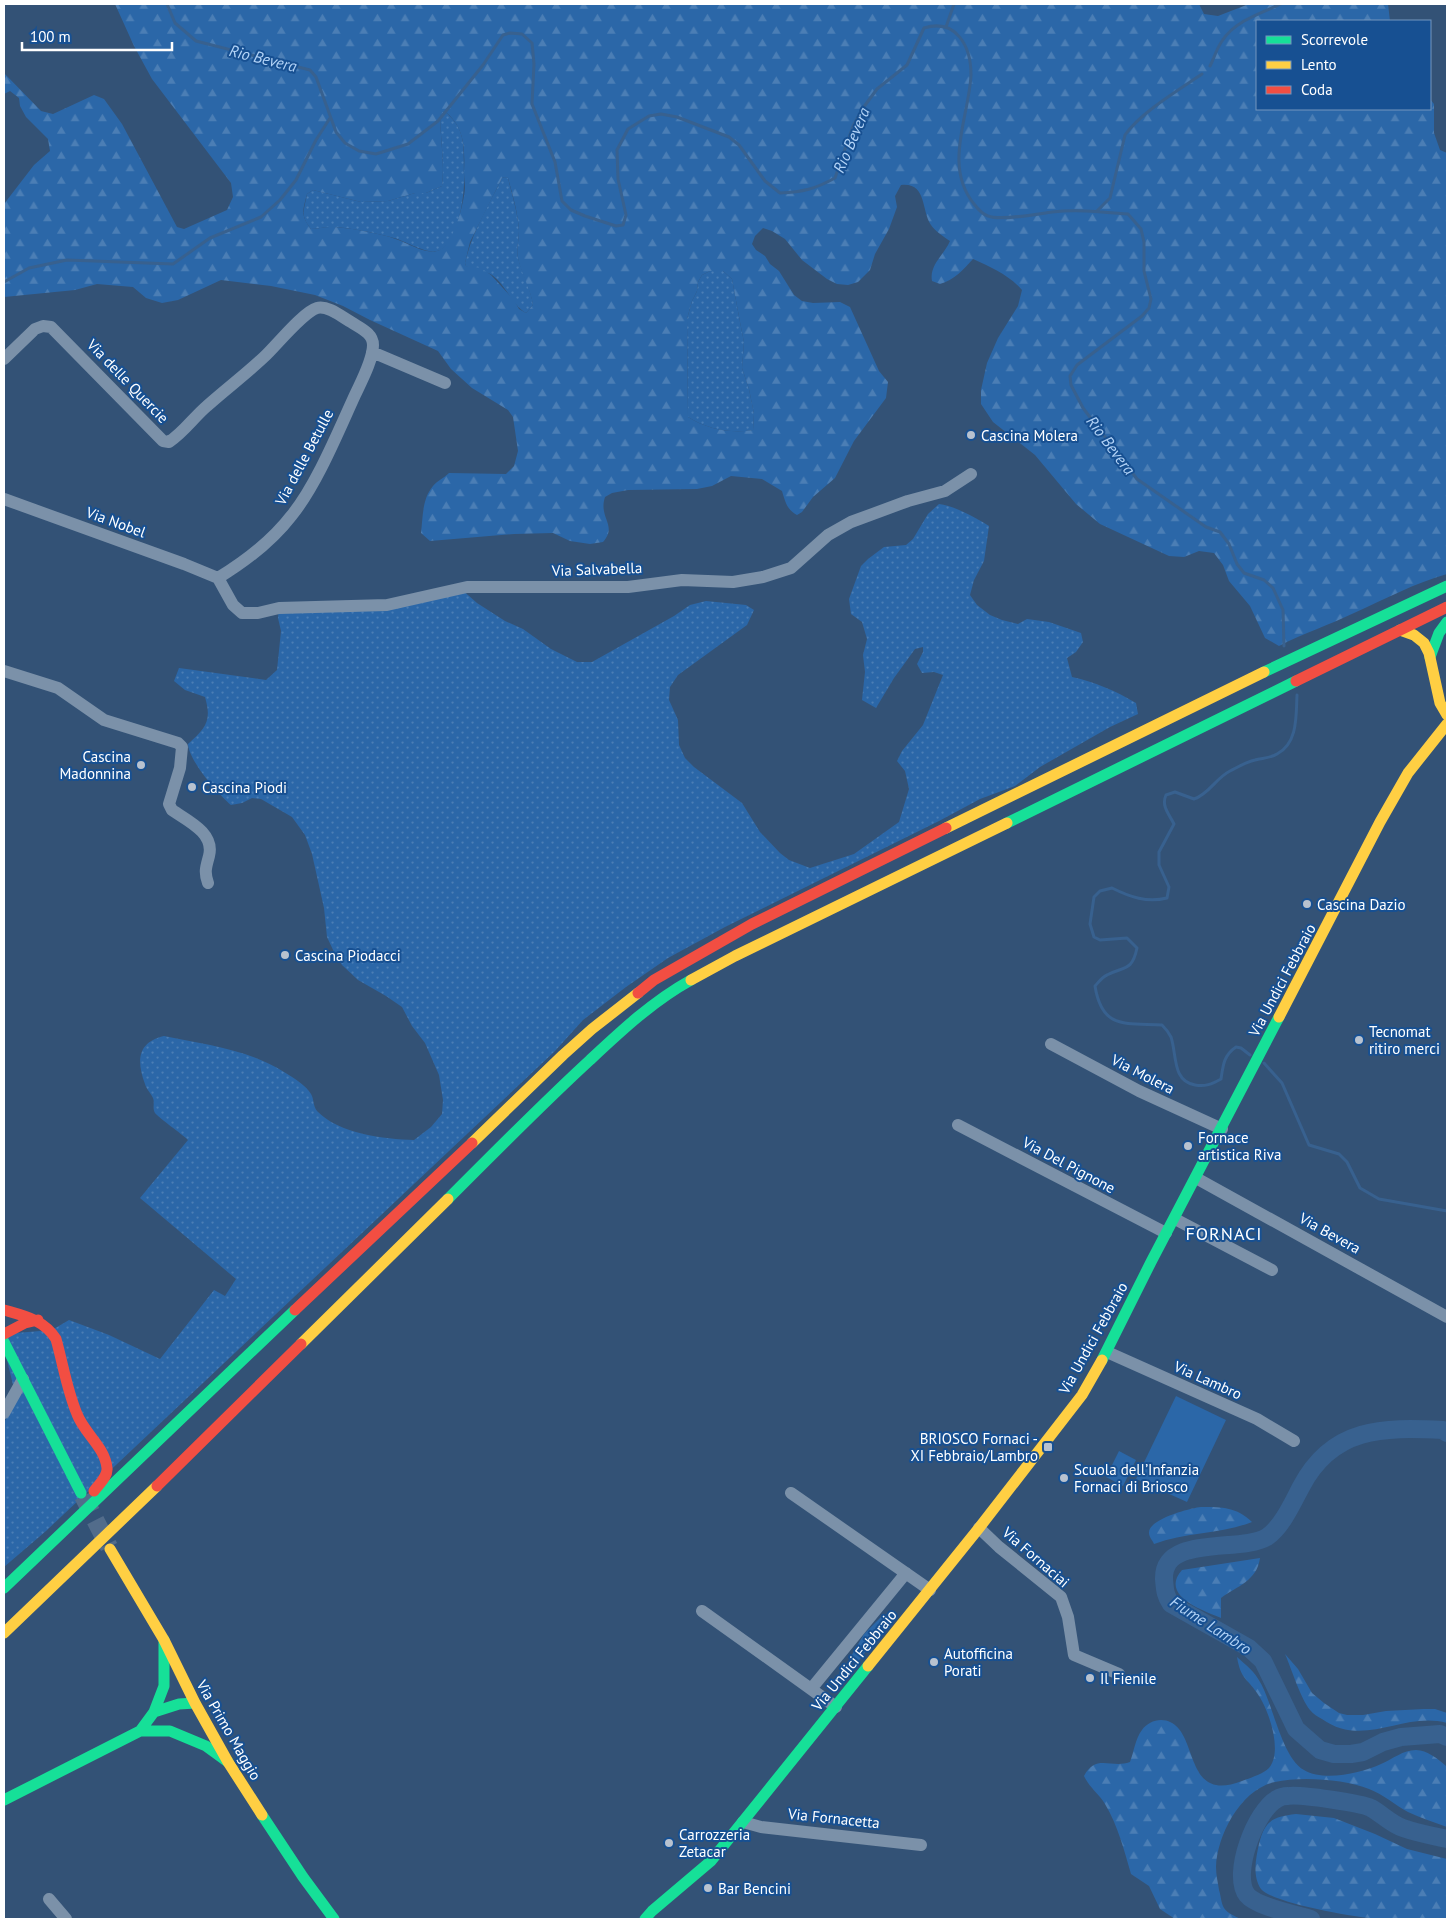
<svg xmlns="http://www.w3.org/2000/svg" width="1451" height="1923" font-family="'PT Sans',sans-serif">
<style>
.grass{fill:url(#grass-dots)}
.forest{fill:url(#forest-firs);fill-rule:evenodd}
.green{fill:#2b67a8}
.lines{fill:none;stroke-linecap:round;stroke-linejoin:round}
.stream{stroke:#38618f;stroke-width:3}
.river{stroke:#38618f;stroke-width:18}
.secondary-tunnel{stroke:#526c8b;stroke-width:18;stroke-dasharray:18 9;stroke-linecap:butt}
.street{stroke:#7b91a9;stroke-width:12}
.fast{stroke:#16e098;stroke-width:11}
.slow{stroke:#ffcf43;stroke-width:11}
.jam{stroke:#f24e42;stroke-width:11}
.poi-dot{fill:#b8c2cf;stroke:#175092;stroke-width:2}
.labels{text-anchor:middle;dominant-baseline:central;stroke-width:4;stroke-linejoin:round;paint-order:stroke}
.street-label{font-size:15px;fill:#fff;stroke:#175092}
.poi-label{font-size:15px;fill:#fff;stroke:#175092;text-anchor:start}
.water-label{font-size:16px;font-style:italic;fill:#b2d3f7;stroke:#175092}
.quarter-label{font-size:18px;letter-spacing:1px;fill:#fff;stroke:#175092}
</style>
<defs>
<pattern id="grass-dots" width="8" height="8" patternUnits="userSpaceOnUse" patternTransform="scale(1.25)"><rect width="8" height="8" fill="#2b67a8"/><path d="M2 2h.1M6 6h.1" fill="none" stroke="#4b7eb5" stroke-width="1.8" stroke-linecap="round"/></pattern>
<pattern id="forest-firs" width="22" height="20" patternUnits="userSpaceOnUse" patternTransform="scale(1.25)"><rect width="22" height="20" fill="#2b67a8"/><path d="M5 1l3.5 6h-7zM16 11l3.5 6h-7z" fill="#4b7eb5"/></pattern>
</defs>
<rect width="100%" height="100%" fill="#335276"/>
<path class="grass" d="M 444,111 C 468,130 463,149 464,176 C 465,194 458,247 437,251 C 426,254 405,241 394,238 C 375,233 349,227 330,227 C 324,227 317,229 311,229 C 300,215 304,211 307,194 L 313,190 L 361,202 L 388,201 L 415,193 L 426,193 L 442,186 C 445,161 440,138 440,113 Z
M 505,177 L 508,178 C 512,195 518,213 519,231 C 519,240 516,249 518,258 C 522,273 531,289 533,305 L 526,313 C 512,305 506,285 492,275 C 485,271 473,269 466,266 L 465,263 C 472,232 488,207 502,178 Z
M 710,271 L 723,271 L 732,279 L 740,322 L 744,342 L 742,368 L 749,389 L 754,414 L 753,430 C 731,434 707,429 688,417 L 687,319 L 692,301 L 697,291 L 698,282 L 702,275 Z
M 939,504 C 953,505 978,519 989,526 L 984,561 L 974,580 L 970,595 L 977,605 L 990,615 L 1002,620 L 1018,624 L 1027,619 L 1049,622 L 1081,633 L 1083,642 L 1076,652 L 1067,658 L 1072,677 C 1095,682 1116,691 1136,703 L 1138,714 L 1110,727 L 1040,767 L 1015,786 L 980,799 L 939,821 L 725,927 L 668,958 L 626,987 L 583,1020 L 555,1051 L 46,1531 L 4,1567 L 4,1423 L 16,1397 L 4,1348 L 4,1334 L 52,1330 L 69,1320 L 109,1335 L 160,1359 L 214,1290 L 225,1296 L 236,1279 L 140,1198 L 188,1140 C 181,1133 160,1119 155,1113 C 152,1108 155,1102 153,1098 C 151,1093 146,1089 145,1084 C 136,1060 138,1042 164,1036 C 204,1044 250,1050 284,1072 C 292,1077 306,1085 311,1094 C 314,1099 313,1106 317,1111 C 339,1134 384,1139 414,1140 L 431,1127 L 442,1114 L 443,1100 L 439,1075 L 425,1043 L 412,1026 L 402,1007 L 386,996 L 358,980 L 342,965 L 334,952 L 327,937 L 324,908 L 312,854 L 305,835 L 292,817 L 261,799 L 252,798 L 242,803 L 231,805 C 218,794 189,761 188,744 C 206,728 212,721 205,697 L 185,690 L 174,681 L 179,668 L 266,680 L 277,670 L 281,631 L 278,618 L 279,608 L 387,605 L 460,588 L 477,603 L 505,621 L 523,629 L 551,649 L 577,662 L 592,662 L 674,616 L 690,605 L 706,601 L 746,605 L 754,610 L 747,625 L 678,675 L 670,687 L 669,700 L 678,720 L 679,745 L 685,758 L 694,767 L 742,803 L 760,832 L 780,853 L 789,860 L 810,868 L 854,854 L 899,822 L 909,789 L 905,771 L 897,761 L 902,751 L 923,725 L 943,675 L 934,672 L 922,673 L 917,664 L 923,652 L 923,647 L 915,649 L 894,678 L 876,708 L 862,700 L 865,672 L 863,655 L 867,639 L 862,622 L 851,614 L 849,599 L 861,566 L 868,559 L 884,547 L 906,545 L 913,539 L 928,514 Z"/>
<path class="forest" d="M 115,4 L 1199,4 L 1204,14 L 1218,16 L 1249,4 L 1388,4 L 1390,21 L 1257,21 L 1257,109 L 1430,109 L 1430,99 L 1434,104 L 1434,133 L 1440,150 L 1447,153 L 1447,574 C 1415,583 1385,599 1354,613 C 1329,625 1304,633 1279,646 L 1265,638 L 1250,606 L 1229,581 L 1223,565 L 1214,553 L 1199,551 L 1184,557 L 1169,556 L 1100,524 L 1076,504 L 1035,455 L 993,422 L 981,404 L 981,390 L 987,363 L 998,338 L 1018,306 L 1022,290 C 1009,275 991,267 973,259 C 963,270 954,280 940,284 L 932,281 C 929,265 944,255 950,241 C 944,237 935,231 931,225 C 921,210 927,182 901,185 L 895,196 L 897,207 L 889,229 L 875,254 L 870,270 L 858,282 L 848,285 L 837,284 L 827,279 L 802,260 L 785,239 L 772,231 L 763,228 L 755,236 L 752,244 L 756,250 L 765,256 L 770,264 L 779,271 L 794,295 L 802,301 L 813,303 L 840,302 L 850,307 L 879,371 L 888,382 L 886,398 L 854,441 L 835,478 L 813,497 L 802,512 L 797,515 C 787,510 785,501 782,491 L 762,479 L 731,476 L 712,486 L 697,489 L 628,490 L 612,493 L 605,497 C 598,518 618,525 603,542 L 590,544 L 570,541 L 553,533 L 514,534 L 430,541 L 421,533 C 423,517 422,499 433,486 C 437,481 444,478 449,473 L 506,474 L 514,466 L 518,451 L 513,417 L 508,410 L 472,388 L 451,369 L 438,351 L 370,320 L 343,306 L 315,295 L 271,286 L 221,280 L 178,300 L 162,303 L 146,298 L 133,287 L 97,284 L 75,290 L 4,297 L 4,204 L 34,165 L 50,151 L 48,139 L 26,117 L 20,106 L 19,98 L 10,91 L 4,94 L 4,73 L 41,111 L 53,114 L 94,95 L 104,99 L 122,124 L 177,227 L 184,229 L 227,210 L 233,197 L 231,183 L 152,79 L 134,46 ZM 444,111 C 465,126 465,149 464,172 C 464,178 465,183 465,188 C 464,203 453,248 437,251 C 427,254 410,245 401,241 C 385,234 347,227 330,227 C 323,227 317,229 311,229 C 300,215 303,210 307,194 L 313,190 L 361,202 L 388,201 L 415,193 L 426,193 L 442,186 C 445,161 440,138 440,114 ZM 505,177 L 508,178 C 513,196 518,213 519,231 C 519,240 516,249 518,258 C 521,273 531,290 533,305 L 526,313 L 519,309 L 514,300 L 491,275 L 481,268 L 466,266 L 465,263 L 470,242 L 502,178 ZM 710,271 L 723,271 L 732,279 L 740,322 L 744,342 L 742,368 L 749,389 L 754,414 L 753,430 C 731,434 707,429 688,417 L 687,319 L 692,301 L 697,291 L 698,282 L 702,275 Z
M 1201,1507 C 1223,1507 1236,1507 1252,1522 C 1221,1534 1186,1532 1154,1544 C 1153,1541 1149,1537 1149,1533 C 1148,1519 1191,1508 1201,1507 Z
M 1260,1558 C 1257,1581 1237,1586 1221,1598 L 1221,1618 C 1204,1611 1159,1596 1182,1570 Z
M 1285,1654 L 1298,1669 L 1312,1693 L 1324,1703 L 1339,1713 L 1347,1715 L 1363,1715 L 1386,1711 L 1424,1709 L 1435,1709 L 1447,1713 L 1447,1723 C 1403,1711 1364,1749 1322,1719 C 1318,1717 1313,1714 1310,1710 C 1300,1697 1292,1670 1285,1654 Z
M 1237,1657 C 1246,1665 1255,1672 1260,1682 C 1273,1704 1282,1758 1304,1770 C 1324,1782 1362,1773 1381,1764 C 1393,1759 1403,1750 1416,1750 C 1427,1750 1438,1759 1446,1766 L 1447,1827 C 1434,1822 1421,1818 1408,1812 C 1395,1805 1383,1794 1369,1789 C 1345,1779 1300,1776 1275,1782 C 1241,1789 1217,1835 1216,1867 C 1216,1875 1218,1883 1219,1890 C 1221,1896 1221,1903 1224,1908 C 1227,1913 1235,1916 1240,1919 L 1175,1919 L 1160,1909 L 1149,1886 L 1131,1874 C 1124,1850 1118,1826 1105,1804 C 1099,1794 1089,1787 1084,1776 C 1096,1753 1111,1769 1130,1762 C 1134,1752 1135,1739 1142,1730 C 1146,1724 1154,1720 1161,1720 C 1202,1721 1179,1806 1242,1781 C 1250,1778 1263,1774 1269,1768 C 1283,1752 1269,1711 1259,1696 C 1248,1678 1241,1681 1237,1657 Z
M 1296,1814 L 1334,1818 L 1375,1834 L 1407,1849 L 1447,1859 L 1447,1919 C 1423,1919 1398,1922 1375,1919 C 1354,1917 1272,1903 1261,1889 C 1252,1876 1256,1858 1259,1844 C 1265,1820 1273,1817 1296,1814 Z"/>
<path class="green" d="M 1176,1396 L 1226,1420 L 1187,1502 L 1136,1479 Z
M 1119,1451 L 1136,1460 L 1123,1486 L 1106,1477 Z
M 883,1615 L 890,1620 L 857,1663 L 850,1658 L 864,1634 Z"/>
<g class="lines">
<path class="stream" d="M 167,4 L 175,23 L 196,41 L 310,70 L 316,77 L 336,132 L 345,143 L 359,151 L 376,154 L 408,144 L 438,121 L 483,65 L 503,35 L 510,33 L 522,34 L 532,43 L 534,64 L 532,104 L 555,162 L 562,201 L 571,210 L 585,216 L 616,226 L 623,225 L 626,215 L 618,179 L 617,150 L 628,129 L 649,116 L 661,114 L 677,117 L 729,137 L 739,145 L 765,181 L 780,193 C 803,192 815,189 835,178 L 853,126 L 863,108 L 877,89 L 907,65 L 924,28 C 956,18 971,46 971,75 C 969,117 943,166 974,204 C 977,208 982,214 988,216 C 1002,221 1037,214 1052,212 C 1077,209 1103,212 1128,214 L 1141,229 L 1144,242 L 1144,271 L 1151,299 L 1149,308 L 1142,316 L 1077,365 L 1070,376 L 1071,385 L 1083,408 L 1137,479 L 1206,527 L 1220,532 L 1229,544 L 1237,564 L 1244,573 L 1264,580 L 1273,588 L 1283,610 L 1284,646
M 946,27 L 954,4
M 1210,66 C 1214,58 1217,48 1222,41 C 1235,21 1261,13 1281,4
M 1097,211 L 1110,198 L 1125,135 C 1140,113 1180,89 1202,74
M 4,282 L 29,268 L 67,260 L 173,264 L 210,238 L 261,217 L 280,200 L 296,180 L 316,140 L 330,118
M 1250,1055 L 1241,1048 L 1236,1047 C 1224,1055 1223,1065 1221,1079 C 1212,1084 1205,1087 1195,1085 C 1172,1081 1177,1055 1171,1037 C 1169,1033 1165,1028 1162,1025 C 1126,1023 1102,1030 1095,986 C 1098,983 1102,977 1107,975 C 1124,966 1132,972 1137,948 L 1127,938 L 1100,940 L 1094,937 L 1090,924 L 1094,897 L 1100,891 L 1112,888 C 1130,897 1147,903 1167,898 L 1169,887 L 1159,865 L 1159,852 L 1174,824 C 1169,814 1161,806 1166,795 L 1175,792 L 1194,799 C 1209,794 1216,778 1230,771 C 1238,767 1246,762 1255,760 C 1262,758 1271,758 1277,754 C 1298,743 1296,716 1297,695
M 1264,1063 L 1282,1083 L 1309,1145 L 1339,1154 L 1347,1162 L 1360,1188 L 1379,1199 L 1447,1211"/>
<path class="river" d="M 1447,1433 L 1443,1430 C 1383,1427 1332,1427 1301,1487 C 1293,1502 1282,1527 1267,1537 C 1240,1553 1163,1534 1164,1579 C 1165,1590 1165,1595 1171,1604 L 1249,1648 L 1263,1661 L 1296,1729 L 1320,1750 L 1334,1754 L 1351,1754 L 1363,1752 L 1383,1742 L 1401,1737 L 1440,1734 L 1447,1737
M 1311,1919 C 1295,1914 1257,1907 1247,1895 C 1231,1874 1256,1810 1277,1799 C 1280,1797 1285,1796 1288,1796 C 1299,1794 1361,1803 1371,1808 C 1382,1814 1391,1824 1403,1828 C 1417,1833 1433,1836 1447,1839"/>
<path class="secondary-tunnel" d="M 83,1496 L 109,1547"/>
<path class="street" d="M 372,352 L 445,383
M 4,359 L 35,329 L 43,326 L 51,327 L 163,441 L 169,442 C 184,432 194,417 207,406 C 226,389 246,374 264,357 C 276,346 303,312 317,308 C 328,305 342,317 351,322 C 360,328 373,333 373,345 C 373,360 361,382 355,395 C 338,432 317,484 292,515 C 272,541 246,561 218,578
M 4,499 L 184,564 L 218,578
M 218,578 L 233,605 L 242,613 L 258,613 L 279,608 L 387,605 L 467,587 L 628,587 L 682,580 L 733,582 L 763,577 L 791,568 L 828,535 L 851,522 L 908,501 L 945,491 L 971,474
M 4,671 L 58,688 L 104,720 L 178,743 L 182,747 L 180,768 L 169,804 L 172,810 C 188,821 215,833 209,856 C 206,867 204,872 208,883
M 1051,1044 L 1139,1091 L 1222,1129
M 958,1125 L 1166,1233
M 1196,1178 L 1447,1317
M 1175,1219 L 1272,1270
M 1107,1352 L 1257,1419 L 1294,1441
M 4,1413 L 23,1379
M 791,1493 L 930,1590
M 979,1528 L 999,1547 L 1061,1597 L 1068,1617 L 1074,1655 L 1119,1674
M 702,1611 L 836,1707
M 811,1689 L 906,1573
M 743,1822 L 761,1827 L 921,1845
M 49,1899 L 66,1919"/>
<path class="fast" d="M 1430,657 L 1439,633 L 1447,622
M 1264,672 L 1447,586
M 1007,823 L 1296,681
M 448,1199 C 495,1152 541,1105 590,1060 C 621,1031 653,1001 691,980
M 4,1342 L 81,1493
M 1102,1360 L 1151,1262 L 1279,1017
M 4,1588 L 295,1310
M 154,1712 L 179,1704 L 195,1703
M 140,1731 L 154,1712 L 164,1686 L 164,1640
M 4,1800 L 140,1731 L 170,1731 L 206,1746 L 228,1762
M 262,1815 L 303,1877 L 334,1919
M 645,1919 L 652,1911 L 711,1861 L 868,1666"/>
<path class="slow" d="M 1400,630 L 1414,635 L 1424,643 L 1429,653 L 1440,703 L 1447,715
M 946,828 L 1264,672
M 691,980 L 735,956 L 1007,823
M 1279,1017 L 1380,822 L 1408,773 L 1447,724
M 472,1143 L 563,1055 L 592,1029 L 638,993
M 301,1344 L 448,1199
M 110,1549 L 164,1640 L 195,1703 L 228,1762 L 262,1815
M 4,1633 L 157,1486
M 868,1666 L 979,1528 L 1082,1395 L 1102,1360"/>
<path class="jam" d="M 1296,681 L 1447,607
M 638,993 L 654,980 L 752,924 L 946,828
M 4,1310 C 25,1316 44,1320 56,1339 C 63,1364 67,1390 77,1414 C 84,1433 105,1447 107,1468 C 108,1477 99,1484 94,1491
M 295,1310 L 472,1143
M 4,1334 L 25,1323 L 38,1320
M 157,1486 L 301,1344"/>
</g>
<g class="poi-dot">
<circle cx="971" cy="435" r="5"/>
<circle cx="141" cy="765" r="5"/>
<circle cx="192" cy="787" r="5"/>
<circle cx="1307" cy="904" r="5"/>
<circle cx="285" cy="955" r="5"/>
<circle cx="1359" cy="1040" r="5"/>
<circle cx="1188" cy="1146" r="5"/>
<rect x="1043" y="1442" width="10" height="10" rx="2.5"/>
<circle cx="1064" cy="1478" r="5"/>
<circle cx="934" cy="1662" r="5"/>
<circle cx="1090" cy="1678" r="5"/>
<circle cx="669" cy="1843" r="5"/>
<circle cx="708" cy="1888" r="5"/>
</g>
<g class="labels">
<g class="street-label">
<text transform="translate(128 381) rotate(46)">Via delle Quercie</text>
<text transform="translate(304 457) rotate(-62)">Via delle Betulle</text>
<text transform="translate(116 522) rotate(20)">Via Nobel</text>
<text transform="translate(597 569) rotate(-2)">Via Salvabella</text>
<text transform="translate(1282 980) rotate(-62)">Via Undici Febbraio</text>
<text transform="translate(1143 1074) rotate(27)">Via Molera</text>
<text transform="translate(1069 1165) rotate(28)">Via Del Pignone</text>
<text transform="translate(1330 1233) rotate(29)">Via Bevera</text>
<text transform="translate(1093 1338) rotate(-61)">Via Undici Febbraio</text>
<text transform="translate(1208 1380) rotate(24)">Via Lambro</text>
<text transform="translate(1036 1557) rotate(41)">Via Fornaciai</text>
<text transform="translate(854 1660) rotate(-51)">Via Undici Febbraio</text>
<text transform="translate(229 1730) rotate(60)">Via Primo Maggio</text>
<text transform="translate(834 1818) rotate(6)">Via Fornacetta</text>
</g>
<g class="poi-label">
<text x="981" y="435">Cascina Molera</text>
<text x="131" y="756" text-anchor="end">Cascina<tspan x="131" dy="17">Madonnina</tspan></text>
<text x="202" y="787">Cascina Piodi</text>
<text x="1317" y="904">Cascina Dazio</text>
<text x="295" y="955">Cascina Piodacci</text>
<text x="1369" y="1031">Tecnomat<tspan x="1369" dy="17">ritiro merci</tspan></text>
<text x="1198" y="1137">Fornace<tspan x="1198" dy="17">artistica Riva</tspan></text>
<text x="1038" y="1438" text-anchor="end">BRIOSCO Fornaci -<tspan x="1038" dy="17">XI Febbraio/Lambro</tspan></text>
<text x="1074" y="1469">Scuola dell’Infanzia<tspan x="1074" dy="17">Fornaci di Briosco</tspan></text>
<text x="944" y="1653">Autofficina<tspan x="944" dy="17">Porati</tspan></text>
<text x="1100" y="1678">Il Fienile</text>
<text x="679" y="1834">Carrozzeria<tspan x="679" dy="17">Zetacar</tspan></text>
<text x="718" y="1888">Bar Bencini</text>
</g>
<g class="water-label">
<text transform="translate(263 58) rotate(14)">Rio Bevera</text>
<text transform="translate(851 140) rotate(-67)">Rio Bevera</text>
<text transform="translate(1111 445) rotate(53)">Rio Bevera</text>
<text transform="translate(1211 1625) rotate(33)">Fiume Lambro</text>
</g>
<g class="quarter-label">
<text x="1224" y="1233">FORNACI</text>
</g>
</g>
<rect width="1451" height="1923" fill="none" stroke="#ffffff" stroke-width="10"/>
<rect x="1256" y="20" width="175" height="90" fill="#175092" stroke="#7496be"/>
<rect x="1266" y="36" width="25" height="8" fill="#16e098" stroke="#7496be"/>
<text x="1301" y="45" font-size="15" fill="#ffffff">Scorrevole</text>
<rect x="1266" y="61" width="25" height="8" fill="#ffcf43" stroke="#7496be"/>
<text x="1301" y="70" font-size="15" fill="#ffffff">Lento</text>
<rect x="1266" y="86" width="25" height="8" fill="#f24e42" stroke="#7496be"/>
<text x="1301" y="95" font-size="15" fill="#ffffff">Coda</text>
<path d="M22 42v8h150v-8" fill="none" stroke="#ffffff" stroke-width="2.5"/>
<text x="30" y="42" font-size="15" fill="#ffffff" stroke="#175092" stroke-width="4" paint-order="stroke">100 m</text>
</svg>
